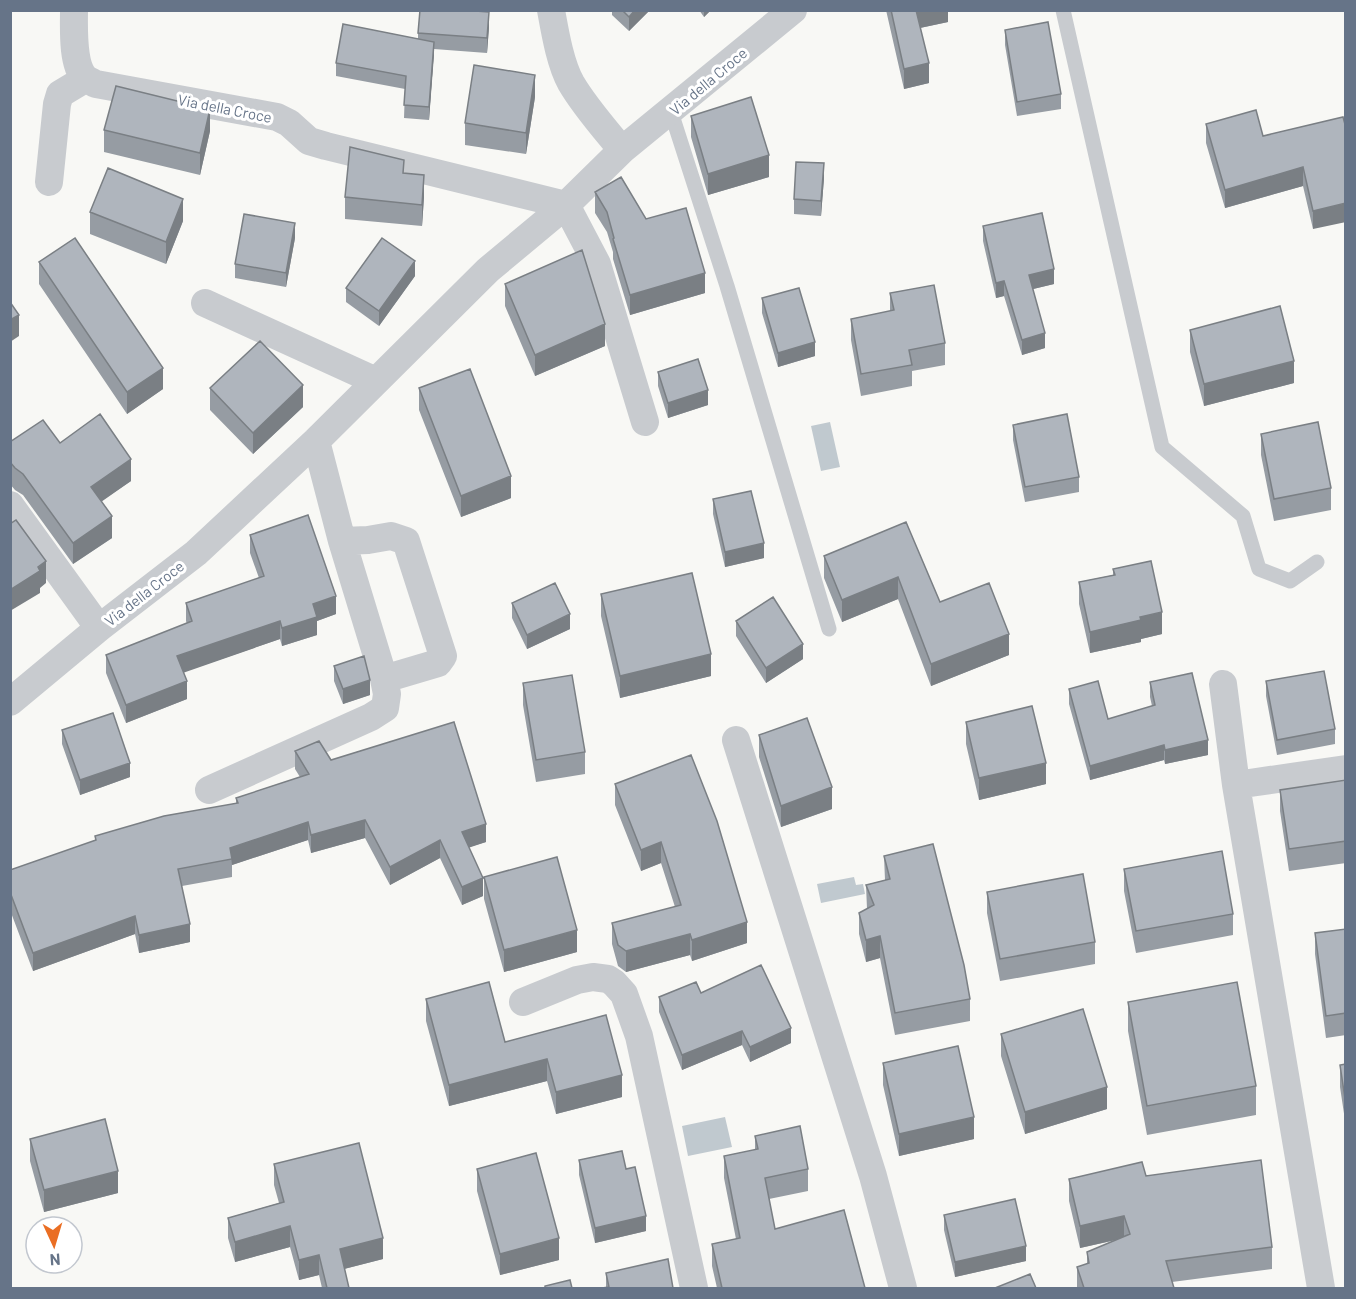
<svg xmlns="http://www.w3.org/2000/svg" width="1356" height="1299" font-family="Barlow,sans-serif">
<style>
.water{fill:#c0c9cf}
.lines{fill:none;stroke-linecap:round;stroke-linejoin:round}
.service{stroke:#c8cbcf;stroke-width:15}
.minor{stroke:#c8cbcf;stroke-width:28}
.wall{fill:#969ca3}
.shaded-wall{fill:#7a7f84}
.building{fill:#afb5bd;stroke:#7a7f84;stroke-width:1.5}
.labels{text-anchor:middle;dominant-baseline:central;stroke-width:6;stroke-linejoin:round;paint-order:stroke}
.street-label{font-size:15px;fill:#667488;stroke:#fff}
</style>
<rect width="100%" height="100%" fill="#f8f8f5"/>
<path class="water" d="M 830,422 L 840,467 L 821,471 L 811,426 Z
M 854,877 L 856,885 L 863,884 L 865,894 L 821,903 L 817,884 Z
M 725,1117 L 732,1147 L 688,1156 L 682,1126 Z"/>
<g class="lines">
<path class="service" d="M 1063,10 L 1162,447 L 1243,516 L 1259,569 L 1290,581 L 1317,562
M 671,112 L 727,286 L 829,629"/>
<path class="minor" d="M 74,10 C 74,28 72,63 84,77 C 87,80 92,82 96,84 L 277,117 L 289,123 L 309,141 L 326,146 L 566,205 L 597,264 L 645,422
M 551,10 C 555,32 560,63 571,83 C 585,107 604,128 622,150
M 49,182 L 57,104 L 60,94 L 85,79
M 205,303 L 376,381
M 10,505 L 99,628
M 342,541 L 368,540 L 391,536 L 406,541 L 443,656 L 438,663 L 384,679
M 1223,684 L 1236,785 L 1321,1288
M 10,702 L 99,628 L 196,553 L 316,441 L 488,270 L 566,205 L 622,150 L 793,10
M 736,740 L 873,1176 L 903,1288
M 1236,785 L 1346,769
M 209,790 L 371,717 L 385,708 L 387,694 L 384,679 L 342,541 L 316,441
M 523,1002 L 577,980 L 593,977 L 608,979 L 614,983 L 624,994 L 639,1036 L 694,1288"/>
</g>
<path class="wall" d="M 612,10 L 650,10 L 629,31 L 612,15 Z
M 699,10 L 711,10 L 704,17 Z
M 886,10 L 948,10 L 948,22 L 920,28 L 929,83 L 904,89 Z
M 489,27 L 487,53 L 434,49 L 429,120 L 404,118 L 405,89 L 336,76 L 336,63 L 418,39 L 418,33 Z
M 1005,30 L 1061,94 L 1061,109 L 1017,116 L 1005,45 Z
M 535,97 L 526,154 L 465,145 L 465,123 Z
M 691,116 L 769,177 L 708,195 L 691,137 Z
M 1343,117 L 1313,229 L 1303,186 L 1225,208 L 1206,143 L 1206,124 L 1263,136 Z
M 104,130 L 210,131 L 200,175 L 104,152 Z
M 404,174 L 424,197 L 422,226 L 345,219 L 345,197 Z
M 824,178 L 821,216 L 794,214 L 794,199 Z
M 595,192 L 705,293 L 630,315 L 613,259 L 613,252 L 607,232 L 595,213 Z
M 90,212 L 183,221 L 166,264 L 90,234 Z
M 983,226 L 1054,284 L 1033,289 L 1045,348 L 1022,355 L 1004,296 L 996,298 L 983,241 Z
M 295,238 L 286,287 L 235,278 L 235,264 Z
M 39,262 L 163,389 L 127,414 L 39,284 Z
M 415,276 L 379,326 L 346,302 L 346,288 Z
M 505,284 L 605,346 L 535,376 L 505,306 Z
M 890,293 L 945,343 L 945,365 L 912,371 L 912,386 L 861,396 L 851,340 L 851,319 L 890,311 Z
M 762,298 L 815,356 L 778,367 L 762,313 Z
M 1190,330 L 1294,383 L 1204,406 L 1190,352 Z
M 658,372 L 708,405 L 668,418 L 658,386 Z
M 210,388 L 303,407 L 253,454 L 210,410 Z
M 419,388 L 511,498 L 461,517 L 419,410 Z
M 1013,425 L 1079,477 L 1079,492 L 1025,502 L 1013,440 Z
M 1261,434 L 1331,488 L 1331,510 L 1274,521 L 1261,455 Z
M 10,442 L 60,443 L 131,481 L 101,501 L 112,538 L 73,564 L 23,495 L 15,490 L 10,484 Z
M 713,499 L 764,558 L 725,567 L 713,514 Z
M 906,522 L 940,602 L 1009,655 L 931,686 L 898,599 L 842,622 L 824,578 L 824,556 Z
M 250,535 L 336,614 L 317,621 L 317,635 L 282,646 L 280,639 L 183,672 L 187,699 L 126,723 L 106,673 L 106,655 L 187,624 L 186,621 L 186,603 L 259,578 L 250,553 Z
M 1113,569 L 1162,634 L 1141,639 L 1141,642 L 1090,653 L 1079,604 L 1079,582 L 1113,575 Z
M 601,594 L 711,676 L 620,698 L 601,616 Z
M 512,603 L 570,629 L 527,649 L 512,618 Z
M 736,621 L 803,659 L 766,683 L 736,636 Z
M 334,666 L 370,695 L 343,704 L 334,681 Z
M 1266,681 L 1335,729 L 1335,744 L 1277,755 L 1266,696 Z
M 1150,682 L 1208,755 L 1165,764 L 1164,760 L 1090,780 L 1069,704 L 1069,689 L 1108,719 L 1152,706 L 1150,697 Z
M 523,683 L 585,752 L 585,774 L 536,782 L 523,705 Z
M 966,722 L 1046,784 L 979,800 L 966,744 Z
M 62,730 L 130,777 L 80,795 L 62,744 Z
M 759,735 L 832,809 L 781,827 L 759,757 Z
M 295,751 L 331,760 L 486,842 L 469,847 L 483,896 L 462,905 L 440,858 L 390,885 L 365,838 L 311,853 L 308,840 L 232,865 L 232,877 L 182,886 L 190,942 L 139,953 L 135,934 L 33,971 L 10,910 L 10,870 L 95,841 L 95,836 L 236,803 L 236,798 L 300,777 L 295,769 Z
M 1346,780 L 1346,863 L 1289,871 L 1280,811 L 1280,790 Z
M 615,784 L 747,943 L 692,961 L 690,955 L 626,972 L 618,966 L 612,944 L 612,923 L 675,907 L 661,863 L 641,871 L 615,805 Z
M 884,856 L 970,999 L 970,1021 L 895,1035 L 880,958 L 866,962 L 859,934 L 859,913 L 867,909 L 866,885 L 885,880 Z
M 1124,869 L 1233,914 L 1233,935 L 1136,953 L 1124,891 Z
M 484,877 L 577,952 L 504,972 L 484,899 Z
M 987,892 L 1095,942 L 1095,964 L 1000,981 L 987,913 Z
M 1346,929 L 1346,1035 L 1326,1038 L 1315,954 L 1315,933 Z
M 701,993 L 791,1043 L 750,1062 L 742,1045 L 682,1070 L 659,1012 L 659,997 Z
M 426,999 L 505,1042 L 606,1015 L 622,1097 L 556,1114 L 547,1081 L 449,1106 L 426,1021 Z
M 1128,1002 L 1256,1086 L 1256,1115 L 1147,1135 L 1128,1031 Z
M 1001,1034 L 1107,1109 L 1025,1134 L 1001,1056 Z
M 883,1063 L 974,1139 L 899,1156 L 883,1085 Z
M 1346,1064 L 1346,1127 L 1340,1087 L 1340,1065 Z
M 755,1136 L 808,1169 L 808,1191 L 769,1199 L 775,1229 L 865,1288 L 717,1288 L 712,1266 L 712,1244 L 736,1239 L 724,1178 L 724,1156 L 755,1150 Z
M 30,1139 L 118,1193 L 44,1212 L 30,1161 Z
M 579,1160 L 626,1169 L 646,1231 L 595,1243 L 579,1175 Z
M 274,1164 L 383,1259 L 344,1269 L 349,1288 L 322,1288 L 319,1275 L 299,1280 L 290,1247 L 235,1262 L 228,1238 L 228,1218 L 279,1203 L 274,1185 Z
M 477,1169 L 559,1260 L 500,1275 L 477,1191 Z
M 1146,1176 L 1272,1247 L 1272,1269 L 1172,1282 L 1174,1288 L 1077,1288 L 1077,1267 L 1087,1264 L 1087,1252 L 1116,1240 L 1080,1248 L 1069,1201 L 1069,1179 Z
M 944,1215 L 1026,1261 L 955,1277 L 944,1230 Z
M 606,1273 L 673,1288 L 606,1288 Z"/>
<path class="shaded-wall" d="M 635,10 L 650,10 L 629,31 L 629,17 Z
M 704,10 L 711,10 L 704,17 Z
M 915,10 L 948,10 L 948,22 L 915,29 Z
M 489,12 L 489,27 L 487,53 L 487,38 Z
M 434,42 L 434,55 L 429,120 L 429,107 Z
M 929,63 L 929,83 L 904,89 L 904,69 Z
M 535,75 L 535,97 L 526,154 L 526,133 Z
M 210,109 L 210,131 L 200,175 L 200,153 Z
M 769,155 L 769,177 L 708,195 L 708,174 Z
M 824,163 L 824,178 L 821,216 L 821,201 Z
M 1303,167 L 1303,186 L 1225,208 L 1225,190 Z
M 424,175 L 424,197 L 422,226 L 422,205 Z
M 183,199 L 183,221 L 166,264 L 166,242 Z
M 1346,203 L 1346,222 L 1313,229 L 1313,211 Z
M 295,223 L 295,238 L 286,287 L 286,273 Z
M 415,261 L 415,276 L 379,326 L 379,311 Z
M 1054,269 L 1054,284 L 1029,290 L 1029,275 Z
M 705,273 L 705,293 L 630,315 L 630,295 Z
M 1004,281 L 1004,296 L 996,298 L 996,283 Z
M 19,315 L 19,336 L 10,342 L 10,320 Z
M 605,324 L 605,346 L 535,376 L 535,355 Z
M 1045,333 L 1045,348 L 1022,355 L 1022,340 Z
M 815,342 L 815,356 L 778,367 L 778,353 Z
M 1294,361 L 1294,383 L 1204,406 L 1204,384 Z
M 163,368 L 163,389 L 127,414 L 127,392 Z
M 303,385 L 303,407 L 253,454 L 253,433 Z
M 708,390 L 708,405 L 668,418 L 668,403 Z
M 131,459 L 131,481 L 91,509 L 91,487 Z
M 511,476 L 511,498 L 461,517 L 461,496 Z
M 112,516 L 112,538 L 73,564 L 73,543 Z
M 764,543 L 764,558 L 725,567 L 725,552 Z
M 46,561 L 46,583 L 40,588 L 40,593 L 10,611 L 10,590 Z
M 898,577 L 898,599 L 842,622 L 842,600 Z
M 336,596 L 336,614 L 317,621 L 317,635 L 282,646 L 282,628 L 313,604 Z
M 1162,612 L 1162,634 L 1141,639 L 1141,642 L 1090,653 L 1090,632 L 1140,617 Z
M 570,614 L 570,629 L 527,649 L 527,635 Z
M 280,621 L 280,639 L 177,675 L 177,656 Z
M 1009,634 L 1009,655 L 931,686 L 931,664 Z
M 803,644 L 803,659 L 766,683 L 766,668 Z
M 711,654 L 711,676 L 620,698 L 620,676 Z
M 370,680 L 370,695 L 343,704 L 343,689 Z
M 187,681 L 187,699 L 126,723 L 126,705 Z
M 1208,740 L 1208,755 L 1165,764 L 1165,750 Z
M 1164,745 L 1164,760 L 1090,780 L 1090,766 Z
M 130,763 L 130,777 L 80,795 L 80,780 Z
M 1046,763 L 1046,784 L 979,800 L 979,778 Z
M 832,787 L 832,809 L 781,827 L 781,806 Z
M 365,820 L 365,838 L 311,853 L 311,835 Z
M 308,822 L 308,840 L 232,865 L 230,848 Z
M 486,824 L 486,842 L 462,850 L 462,832 Z
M 440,840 L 440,858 L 390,885 L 390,867 Z
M 661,842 L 661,863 L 641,871 L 641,850 Z
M 483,878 L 483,896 L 462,905 L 462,887 Z
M 135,916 L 135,934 L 33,971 L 33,953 Z
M 747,922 L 747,943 L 692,961 L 692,940 Z
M 190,924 L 190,942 L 139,953 L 139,935 Z
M 577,930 L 577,952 L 504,972 L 504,950 Z
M 690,934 L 690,955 L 626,972 L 626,951 Z
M 880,936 L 880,958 L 866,962 L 866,940 Z
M 791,1028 L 791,1043 L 750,1062 L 750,1047 Z
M 742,1031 L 742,1045 L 682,1070 L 682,1055 Z
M 547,1059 L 547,1081 L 449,1106 L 449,1085 Z
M 622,1075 L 622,1097 L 556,1114 L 556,1092 Z
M 1107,1087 L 1107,1109 L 1025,1134 L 1025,1112 Z
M 974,1117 L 974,1139 L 899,1156 L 899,1134 Z
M 118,1171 L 118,1193 L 44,1212 L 44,1190 Z
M 646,1216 L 646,1231 L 595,1243 L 595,1228 Z
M 1124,1216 L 1124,1238 L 1080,1248 L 1080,1226 Z
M 290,1226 L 290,1247 L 235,1262 L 235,1242 Z
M 383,1238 L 383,1259 L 340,1270 L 340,1249 Z
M 559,1238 L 559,1260 L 500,1275 L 500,1254 Z
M 1026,1246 L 1026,1261 L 955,1277 L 955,1262 Z
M 319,1255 L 319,1275 L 299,1280 L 299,1260 Z"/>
<path class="building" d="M 420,10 L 461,10 L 489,12 L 487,38 L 418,33 Z
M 622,10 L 635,10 L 629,17 Z
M 891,10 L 916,10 L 929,63 L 904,69 Z
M 1048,22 L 1061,94 L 1017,102 L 1005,30 Z
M 343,24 L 434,42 L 429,107 L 404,105 L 406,76 L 336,63 Z
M 474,65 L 535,75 L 526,133 L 465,123 Z
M 116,86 L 210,109 L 200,153 L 104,130 Z
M 751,97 L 769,155 L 708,174 L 691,116 Z
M 1256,110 L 1263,136 L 1343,117 L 1346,128 L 1346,203 L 1313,211 L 1303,167 L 1225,190 L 1206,124 Z
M 350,147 L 404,160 L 403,173 L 424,175 L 422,205 L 345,197 Z
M 796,162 L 824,163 L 821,201 L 794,199 Z
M 108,168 L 183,199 L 166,242 L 90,212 Z
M 621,177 L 646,219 L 686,208 L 705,273 L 630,295 L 613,239 L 614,238 L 607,212 L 595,192 Z
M 1042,213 L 1054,269 L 1029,275 L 1045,333 L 1022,340 L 1004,281 L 996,283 L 983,226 Z
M 244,214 L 295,223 L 286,273 L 235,264 Z
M 75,238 L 163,368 L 127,392 L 39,262 Z
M 382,238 L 415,261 L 379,311 L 346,288 Z
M 582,250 L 605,324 L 535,355 L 505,284 Z
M 934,285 L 945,343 L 909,350 L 912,365 L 861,374 L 851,319 L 894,310 L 890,293 Z
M 799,288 L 815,342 L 778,353 L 762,298 Z
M 10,302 L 19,315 L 10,320 Z
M 1280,306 L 1294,361 L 1204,384 L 1190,330 Z
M 260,341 L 303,385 L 253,433 L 210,388 Z
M 698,359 L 708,390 L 668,403 L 658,372 Z
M 470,369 L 511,476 L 461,496 L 419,388 Z
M 100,414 L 131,459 L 91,487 L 112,516 L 73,543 L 23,474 L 15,468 L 10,462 L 10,442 L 43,420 L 60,443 Z
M 1067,414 L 1079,477 L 1025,487 L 1013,425 Z
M 1318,422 L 1331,488 L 1274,499 L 1261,434 Z
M 751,491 L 764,543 L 725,552 L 713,499 Z
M 308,515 L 336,596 L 313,604 L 317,617 L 282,628 L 280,621 L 177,656 L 187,681 L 126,705 L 106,655 L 192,621 L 186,603 L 264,576 L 250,535 Z
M 16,520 L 46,561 L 38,567 L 40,571 L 10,590 L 10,524 Z
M 906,522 L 940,602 L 989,583 L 1009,634 L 931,664 L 898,577 L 842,600 L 824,556 Z
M 1151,561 L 1162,612 L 1140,617 L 1141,620 L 1090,632 L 1079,582 L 1115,575 L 1113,569 Z
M 692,573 L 711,654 L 620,676 L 601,594 Z
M 555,583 L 570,614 L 527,635 L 512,603 Z
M 773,597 L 803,644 L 766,668 L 736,621 Z
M 364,656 L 370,680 L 343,689 L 334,666 Z
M 1324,671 L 1335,729 L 1277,740 L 1266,681 Z
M 1192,673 L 1208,740 L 1165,750 L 1164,745 L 1090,766 L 1069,689 L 1098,681 L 1108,719 L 1155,705 L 1150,682 Z
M 572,675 L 585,752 L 536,760 L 523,683 Z
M 1032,706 L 1046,763 L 979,778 L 966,722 Z
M 113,713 L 130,763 L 80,780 L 62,730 Z
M 807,718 L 832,787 L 781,806 L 759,735 Z
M 454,722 L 486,824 L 462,832 L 483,878 L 462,887 L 440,840 L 390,867 L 365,820 L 311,835 L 308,822 L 230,848 L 232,859 L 178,869 L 190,924 L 139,935 L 135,916 L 33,953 L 10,892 L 10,870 L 96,840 L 95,836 L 164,816 L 238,803 L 236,798 L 309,774 L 295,751 L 319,741 L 331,760 Z
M 691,755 L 717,821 L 747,922 L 692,940 L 690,934 L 626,951 L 618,945 L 612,923 L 681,905 L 661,842 L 641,850 L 615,784 Z
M 1346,780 L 1346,841 L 1289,849 L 1280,790 Z
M 933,844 L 964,965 L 970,999 L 895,1013 L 880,936 L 866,940 L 859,913 L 874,905 L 866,885 L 890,879 L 884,856 Z
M 1222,851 L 1233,914 L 1136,931 L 1124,869 Z
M 557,857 L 577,930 L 504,950 L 484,877 Z
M 1083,874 L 1095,942 L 1000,959 L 987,892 Z
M 1346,929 L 1346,1013 L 1326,1016 L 1315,933 Z
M 761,965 L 791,1028 L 750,1047 L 742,1031 L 682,1055 L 659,997 L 696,982 L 701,993 Z
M 489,982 L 505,1042 L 606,1015 L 622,1075 L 556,1092 L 547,1059 L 449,1085 L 426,999 Z
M 1237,982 L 1256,1086 L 1147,1106 L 1128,1002 Z
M 1083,1009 L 1107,1087 L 1025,1112 L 1001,1034 Z
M 958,1046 L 974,1117 L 899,1134 L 883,1063 Z
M 1346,1064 L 1346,1105 L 1340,1065 Z
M 105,1119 L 118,1171 L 44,1190 L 30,1139 Z
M 800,1126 L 808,1169 L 765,1178 L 775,1229 L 844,1210 L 865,1288 L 722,1288 L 712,1244 L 740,1238 L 724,1156 L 758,1149 L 755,1136 Z
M 359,1143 L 383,1238 L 340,1249 L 349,1288 L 327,1288 L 319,1255 L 299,1260 L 290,1226 L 235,1242 L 228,1218 L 284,1202 L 274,1164 Z
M 622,1151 L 626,1169 L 635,1167 L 646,1216 L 595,1228 L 579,1160 Z
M 536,1153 L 559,1238 L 500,1254 L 477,1169 Z
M 1261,1160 L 1272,1247 L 1166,1261 L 1174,1288 L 1084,1288 L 1077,1267 L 1089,1263 L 1087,1252 L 1130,1234 L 1124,1216 L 1080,1226 L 1069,1179 L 1142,1162 L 1146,1176 Z
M 1015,1199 L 1026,1246 L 955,1262 L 944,1215 Z
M 668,1259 L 673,1288 L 602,1288 L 609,1287 L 606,1273 Z
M 1030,1274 L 1036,1288 L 995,1288 Z
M 570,1280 L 572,1288 L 545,1288 L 545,1286 Z"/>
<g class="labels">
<g class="street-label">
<text transform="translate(708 81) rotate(-40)">Via della Croce</text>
<text transform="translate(225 108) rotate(11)">Via della Croce</text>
<text transform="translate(144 593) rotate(-38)">Via della Croce</text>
</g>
</g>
<rect width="1356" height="1299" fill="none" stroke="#667488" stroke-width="24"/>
<g transform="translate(54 1245) rotate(176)"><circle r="28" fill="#ffffff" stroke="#c2c7cf" stroke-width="1.5"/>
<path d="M0-4.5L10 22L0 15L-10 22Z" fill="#ea6e23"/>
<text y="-9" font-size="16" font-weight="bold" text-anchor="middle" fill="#667488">N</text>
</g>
</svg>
